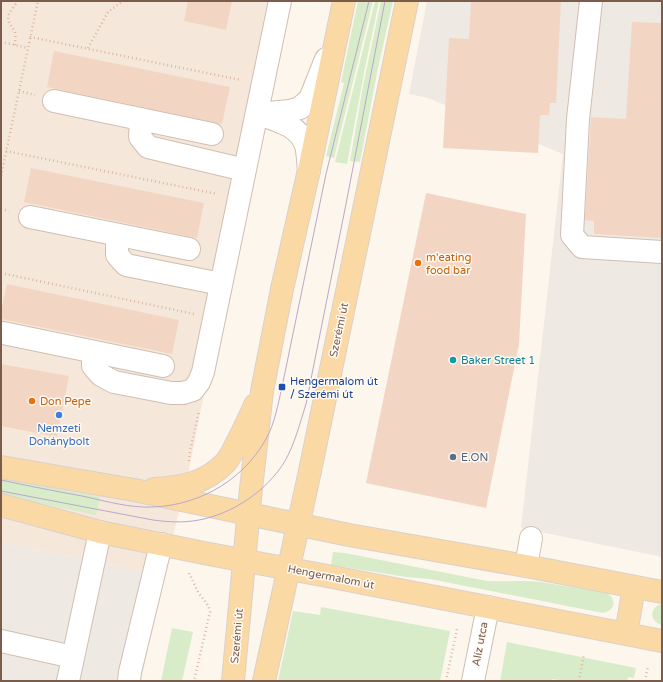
<svg xmlns="http://www.w3.org/2000/svg" width="663" height="682" font-family="'Varela Round',sans-serif">
<style>
.residential{fill:#f5e8da}
.industrial{fill:#efe9e4}
.green{fill:#d8ecc9}
.building{fill:#f3d5c3}
.lines{fill:none;stroke-linecap:round;stroke-linejoin:round}
.minor-casing{stroke:#d1beb0;stroke-width:24}
.major-casing{stroke:#dad1cd;stroke-width:24}
.path{stroke:#d9b8a5;stroke-width:2.5;stroke-dasharray:1 3;stroke-linecap:butt}
.minor{stroke:#fff;stroke-width:22}
.major{stroke:#fbd9a5;stroke-width:22}
.tram{stroke:#b9a8c9;stroke-width:1}
.food-dot{fill:#e8710a;stroke:#fffaf3;stroke-width:1.5}
.culture-dot{fill:#0f9aa8;stroke:#fffaf3;stroke-width:1.5}
.transit-dot{fill:#1a4fb4;stroke:#fffaf3;stroke-width:1.5}
.shop-dot{fill:#3f7fe0;stroke:#fffaf3;stroke-width:1.5}
.service-dot{fill:#5c6f8a;stroke:#fffaf3;stroke-width:1.5}
.labels{text-anchor:middle;dominant-baseline:central;stroke-width:3;stroke-linejoin:round;paint-order:stroke}
.food-label{font-size:11px;fill:#c56008;stroke:#fffaf3;text-anchor:start}
.street-label{font-size:11px;fill:#7a5c4d;stroke:#fffaf3}
.culture-label{font-size:11px;fill:#0d838f;stroke:#fffaf3;text-anchor:start}
.transit-label{font-size:11px;fill:#164399;stroke:#fffaf3;text-anchor:start}
.shop-label{font-size:11px;fill:#366cbe;stroke:#fffaf3}
.service-label{font-size:11px;fill:#4e5e75;stroke:#fffaf3;text-anchor:start}
</style>
<rect width="100%" height="100%" fill="#fdf6ec"/>
<path class="residential" d="M 1,1 L 285,1 L 226,281 L 188,475 L 163,577 L 93,561 L 1,543 Z"/>
<path class="industrial" d="M 427,1 L 662,1 L 662,557 L 521,528 L 563,154 L 428,98 L 409,94 Z
M 1,543 L 93,561 L 163,577 L 141,681 L 1,681 Z"/>
<path class="green" d="M 358,1 L 373,1 L 334,158 L 326,156 L 344,83 L 341,82 Z
M 375,1 L 379,1 L 365,68 L 347,164 L 335,162 Z
M 381,1 L 393,1 L 377,73 L 360,162 L 350,161 L 364,81 Z
M 1,477 L 100,497 L 96,515 L 1,495 Z
M 333,552 L 345,553 L 487,581 C 505,582 523,580 541,582 L 607,593 C 617,599 615,611 603,613 L 430,579 L 406,577 L 331,565 Z
M 662,604 L 662,625 C 649,621 649,607 662,604 Z
M 321,607 L 450,631 L 440,681 L 278,681 L 293,611 L 320,615 Z
M 172,628 L 193,632 L 182,681 L 161,681 Z
M 507,642 L 636,668 L 634,678 L 628,677 L 627,681 L 563,681 L 553,679 L 552,681 L 500,681 Z"/>
<path class="building" d="M 188,1 L 232,1 L 226,30 L 184,21 Z
M 471,1 L 561,1 L 556,103 L 550,103 L 549,115 L 540,115 L 538,153 L 443,148 L 449,38 L 469,39 Z
M 632,22 L 662,23 L 662,238 L 594,234 L 594,221 L 585,220 L 591,117 L 626,119 Z
M 54,51 L 230,87 L 222,124 L 47,87 Z
M 31,168 L 204,203 L 197,238 L 24,202 Z
M 426,193 L 526,214 L 519,344 L 486,508 L 366,483 Z
M 7,284 L 179,320 L 172,354 L 1,319 L 1,312 Z
M 1,364 L 69,376 L 57,437 L 1,426 Z"/>
<g class="lines">
<defs>
<path id="minor" d="M 591,1 L 578,119 L 572,235 L 582,247 L 662,252
M 54,101 L 212,134
M 257,114 L 290,111 L 300,108 L 310,99 L 326,59
M 262,115 C 278,121 297,125 305,143 C 308,149 308,163 309,170
M 141,119 L 140,137 L 148,147 L 245,170
M 30,217 L 189,249
M 117,235 L 117,255 L 126,265 L 221,284
M 3,333 L 163,366
M 93,352 L 93,366 L 101,375 L 114,382 L 171,393 L 183,393 L 193,390 L 199,382 L 203,372 L 280,1
M 526,566 L 531,538
M 1,641 L 73,657
M 68,681 L 100,532
M 129,681 L 130,672 L 161,544
M 473,681 L 488,607"/>
<path id="major" d="M 1,467 L 134,490 L 349,535 L 526,566 L 662,592
M 154,489 C 181,487 205,484 225,463 C 231,457 234,448 238,441 C 244,429 250,417 255,405
M 1,505 L 100,532 L 209,554 L 322,575 L 662,641
M 626,634 L 634,587
M 233,681 L 250,498 L 262,391 L 282,289 L 309,170 L 344,1
M 264,681 L 310,471 L 407,1"/>
</defs>
<use href="#minor" class="minor-casing"/>
<use href="#major" class="major-casing"/>
<path class="path" d="M 30,37 L 241,80
M 1,42 L 28,48
M 15,45 C 15,41 16,36 15,32 C 12,26 6,22 9,14 C 11,10 15,5 18,1
M 88,48 L 108,12 L 123,1
M 19,91 L 35,95
M 6,151 L 217,194
M 1,176 L 38,1
M 1,209 L 9,211
M 1,273 L 194,314
M 189,461 L 190,451 L 199,411
M 189,573 C 192,579 195,586 198,592 C 203,600 208,602 210,612 L 194,681
M 446,681 L 457,629
M 579,681 L 584,654
M 645,681 L 648,666"/>
<use href="#minor" class="minor"/>
<use href="#major" class="major"/>
<path class="tram" d="M 1,480 C 28,486 55,491 82,496 C 101,500 122,506 142,507 C 192,509 241,484 266,439 C 275,423 278,404 282,387 L 326,174 L 369,1
M 1,491 L 153,520 C 168,522 183,523 199,520 C 232,514 267,491 285,461 C 295,443 300,423 306,404 L 346,204 L 385,1"/>
</g>
<g class="food-dot">
<circle cx="418" cy="263" r="4"/>
<circle cx="32" cy="401" r="4"/>
</g>
<circle class="culture-dot" cx="453" cy="360" r="4"/>
<rect class="transit-dot" x="278" y="383" width="8" height="8" rx="2"/>
<circle class="shop-dot" cx="59" cy="415" r="4"/>
<circle class="service-dot" cx="453" cy="457" r="4"/>
<g class="labels">
<g class="food-label">
<text x="426" y="257">m'eating<tspan x="426" dy="13">food bar</tspan></text>
<text x="40" y="401">Don Pepe</text>
</g>
<g class="street-label">
<text transform="translate(339 330) rotate(-78)">Szerémi út</text>
<text transform="translate(331 577) rotate(11)">Hengermalom út</text>
<text transform="translate(237 636) rotate(-85)">Szerémi út</text>
<text transform="translate(480 644) rotate(-79)">Alíz utca</text>
</g>
<g class="culture-label">
<text x="461" y="360">Baker Street 1</text>
</g>
<g class="transit-label">
<text x="290" y="381">Hengermalom út<tspan x="290" dy="13">/ Szerémi út</tspan></text>
</g>
<g class="shop-label">
<text x="59" y="428">Nemzeti<tspan x="59" dy="13">Dohánybolt</tspan></text>
</g>
<g class="service-label">
<text x="461" y="457">E.ON</text>
</g>
</g>
<rect width="663" height="682" fill="none" stroke="#7a5c4d" stroke-width="4"/>
</svg>
